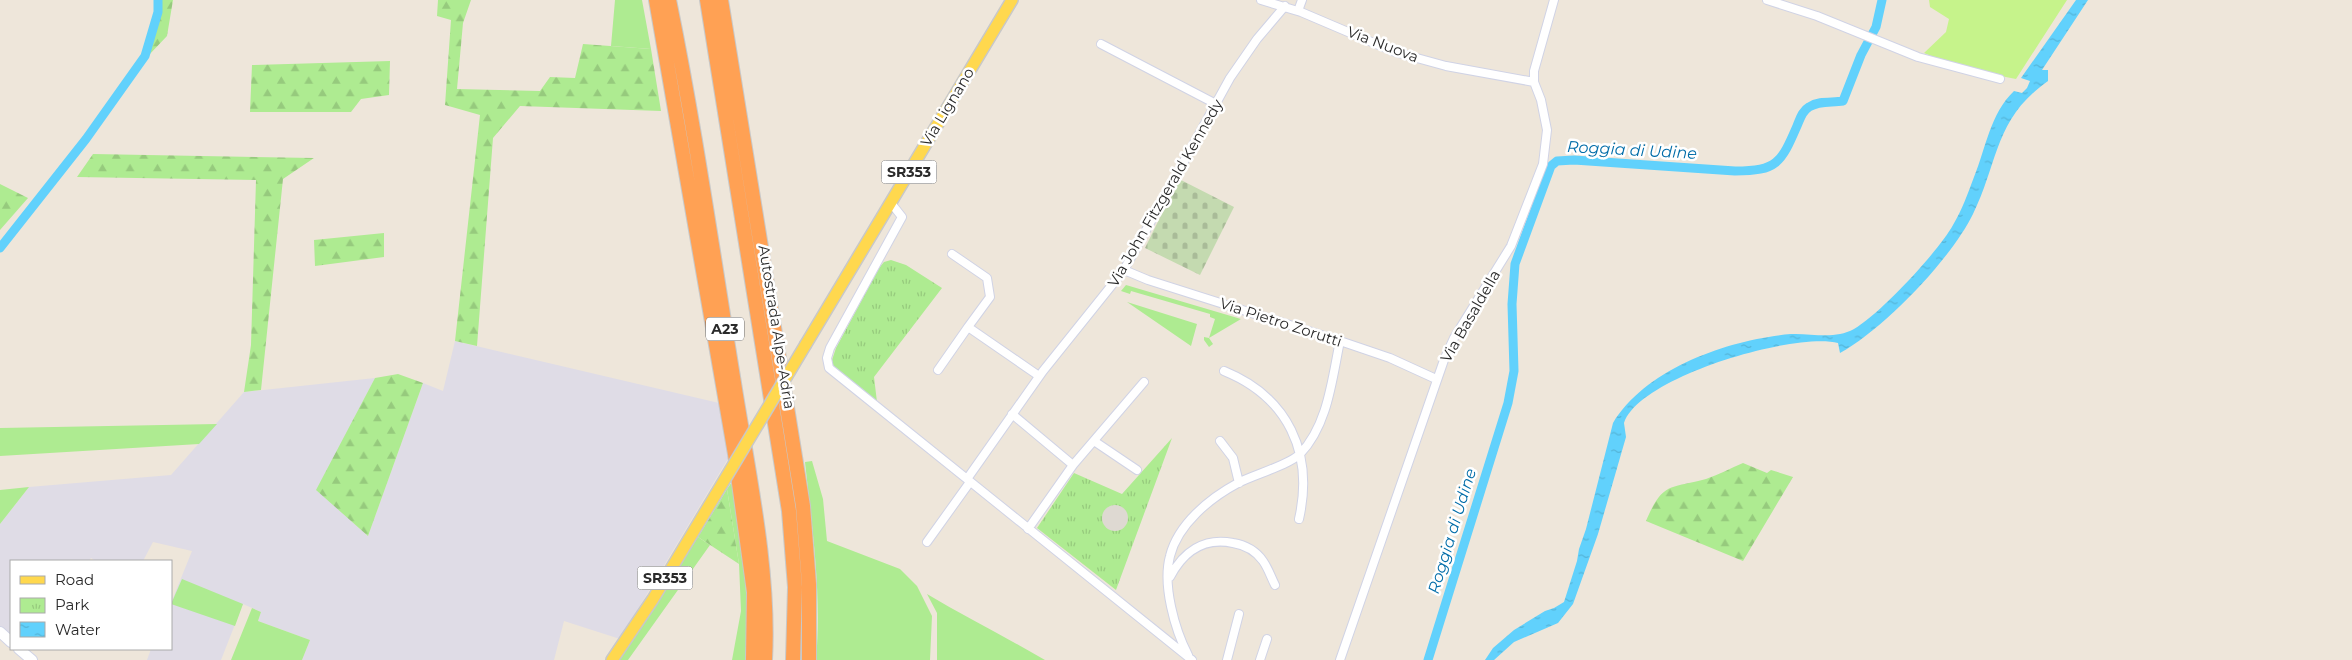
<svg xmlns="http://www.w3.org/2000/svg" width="2352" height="660" font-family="Montserrat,sans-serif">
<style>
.industrial{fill:#dfdce6}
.grass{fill:#aeeb91}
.forest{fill:url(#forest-firs)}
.cemetery{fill:url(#cemetery-stones)}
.park{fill:url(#park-tufts)}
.pitch{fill:#c6f38b}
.plaza{fill:#ded9d2}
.water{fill:url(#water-ripples)}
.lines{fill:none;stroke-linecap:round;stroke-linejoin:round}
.canal{stroke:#61d1fc;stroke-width:9}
.minor-casing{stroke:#d0d3e5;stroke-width:10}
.secondary-casing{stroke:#d0d3e5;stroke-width:12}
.primary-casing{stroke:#c8c8c8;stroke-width:14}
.motorway-casing{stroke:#c8c8c8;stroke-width:16}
.minor{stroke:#fff;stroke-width:8}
.secondary{stroke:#fff;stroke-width:10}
.primary{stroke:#ffd84e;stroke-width:11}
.motorway{stroke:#ffa154;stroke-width:14}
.primary-bridge-casing{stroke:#c8c8c8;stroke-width:14;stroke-linecap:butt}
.primary-bridge{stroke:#ffd84e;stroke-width:11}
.labels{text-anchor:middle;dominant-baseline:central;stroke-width:5;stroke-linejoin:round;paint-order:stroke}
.shield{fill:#fff;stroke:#6a6a6a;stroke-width:1}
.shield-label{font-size:14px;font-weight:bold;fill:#2a2a2a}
.street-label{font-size:15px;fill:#2a2a2a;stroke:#fff}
.water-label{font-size:16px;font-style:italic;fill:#006ca8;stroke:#fff}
</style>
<defs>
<pattern id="forest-firs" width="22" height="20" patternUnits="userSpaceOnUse" patternTransform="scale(1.25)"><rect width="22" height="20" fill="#aeeb91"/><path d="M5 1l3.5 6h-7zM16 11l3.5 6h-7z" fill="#96ca7d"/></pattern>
<pattern id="cemetery-stones" width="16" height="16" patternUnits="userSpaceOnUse" patternTransform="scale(1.25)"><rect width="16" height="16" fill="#c4dab0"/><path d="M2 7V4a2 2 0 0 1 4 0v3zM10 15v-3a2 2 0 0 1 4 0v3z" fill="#a9bb98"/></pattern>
<pattern id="park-tufts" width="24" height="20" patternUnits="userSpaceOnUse" patternTransform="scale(1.25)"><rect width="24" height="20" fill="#aeeb91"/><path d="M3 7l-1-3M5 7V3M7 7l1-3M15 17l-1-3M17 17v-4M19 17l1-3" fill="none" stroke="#96ca7d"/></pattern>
<pattern id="water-ripples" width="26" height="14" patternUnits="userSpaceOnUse" patternTransform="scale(1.25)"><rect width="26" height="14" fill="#61d1fc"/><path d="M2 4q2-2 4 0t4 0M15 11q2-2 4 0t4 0" fill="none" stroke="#54b4d8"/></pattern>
</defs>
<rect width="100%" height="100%" fill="#eee6da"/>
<path class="industrial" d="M 455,341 L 719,403 L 729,457 L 620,639 L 564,621 L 554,660 L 302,660 L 310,640 L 258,621 L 261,612 L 243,604 L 221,660 L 147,660 L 151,649 L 171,649 L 171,603 L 192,551 L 153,542 L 143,561 L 96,561 L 91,558 L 89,561 L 11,561 L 11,636 L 0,626 L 0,524 L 29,487 L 171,475 L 244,392 L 375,378 L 317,490 L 368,536 L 423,383 L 443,391 Z"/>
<path class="grass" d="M 615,0 L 642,0 L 651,49 L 611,46 Z
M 1126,285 L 1241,319 L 1209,338 L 1213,344 L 1209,347 L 1204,340 L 1204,337 L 1209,338 L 1215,319 L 1210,317 L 1210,314 L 1131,291 L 1130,294 L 1121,291 Z
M 1127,302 L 1197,324 L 1191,346 Z
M 217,424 L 199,444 L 0,456 L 0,428 Z
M 812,461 L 823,499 L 827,541 L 900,569 L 917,586 L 932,616 L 930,660 L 816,660 C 822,594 812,527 805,462 Z
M 734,479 C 741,539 751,599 745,660 L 732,660 L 741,611 L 739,564 L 727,489 Z
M 29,487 L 0,524 L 0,490 Z
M 698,537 L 710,545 L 628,660 L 619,660 Z
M 182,579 L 243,604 L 235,626 L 171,604 Z
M 927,594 C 965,617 1006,637 1045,660 L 937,660 L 937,613 Z
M 252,608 L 261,612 L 258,621 L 310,640 L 302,660 L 231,660 Z"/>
<path class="forest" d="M 162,0 L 173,0 L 167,36 L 148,56 L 161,14 Z
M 438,0 L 471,0 L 463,23 L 457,89 L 540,91 L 550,77 L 575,78 L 583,44 L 651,49 L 661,111 L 520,106 L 493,138 L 477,346 L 455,341 L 480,115 L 445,105 L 451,20 L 437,16 Z
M 390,61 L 389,95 L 361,99 L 351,112 L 250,112 L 252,65 Z
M 93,154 L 314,158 L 283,179 L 261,390 L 244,392 L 251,345 L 256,180 L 77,177 Z
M 0,184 L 28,198 L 0,230 Z
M 384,233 L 384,257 L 315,266 L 314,240 Z
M 398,374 L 423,383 L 368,536 L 316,490 L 375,378 Z
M 1743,463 L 1767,473 L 1771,470 L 1793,477 L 1743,561 L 1646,521 C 1663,481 1670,489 1706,479 C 1718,475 1731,468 1743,463 Z
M 727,489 L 739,564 L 698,537 Z"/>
<path class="cemetery" d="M 1179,179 L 1234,207 L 1200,275 L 1145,248 Z"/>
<path class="park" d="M 891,260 L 906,265 L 942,288 L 874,377 L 877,402 L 834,368 L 832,360 L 836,348 L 879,268 L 884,262 Z
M 1172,438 L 1116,590 L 1037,528 L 1074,473 L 1122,494 Z"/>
<path class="pitch" d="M 1929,0 L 2067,0 L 2016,79 L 1960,68 L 1924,53 L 1946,32 L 1949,19 L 1930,7 Z"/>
<path class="plaza" d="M1102 518a13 13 0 1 1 26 0a13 13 0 1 1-26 0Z"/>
<path class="water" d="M 2076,0 L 2088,0 L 2042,70 L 2048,70 L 2048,81 C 1994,119 1999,161 1973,214 C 1951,259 1884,329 1840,353 L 1838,343 C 1793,332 1639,377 1624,423 L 1626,437 L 1598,534 L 1573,604 L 1558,623 L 1514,642 L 1494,660 L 1485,660 L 1493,648 L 1514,630 L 1545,611 L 1554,608 L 1564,602 L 1577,561 L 1579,549 L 1586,529 L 1613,423 C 1646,368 1730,339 1791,334 C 1812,333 1834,340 1854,329 C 1880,314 1938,252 1953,225 C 1962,210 1968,193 1974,177 C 1986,148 1990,114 2014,91 L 2022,93 L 2027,88 L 2030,81 L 2021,78 Z"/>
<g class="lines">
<path class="canal" d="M 0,248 L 86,139 L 145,56 L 158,12 L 158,0
M 1428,660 L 1508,403 L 1514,371 L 1512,304 L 1515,264 L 1551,166 L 1557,161 L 1574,160 L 1735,171 C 1777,171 1781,163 1797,126 C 1800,119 1802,111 1809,107 C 1820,100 1832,103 1843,101 L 1861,55 L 1876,27 L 1882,0"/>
<defs>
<path id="minor" d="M 1261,0 L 1301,12 L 1395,52 L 1446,66 L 1534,82
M 1767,0 L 1817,16 L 1918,57 L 2000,79
M 1298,11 L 1302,0
M 1101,44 L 1216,104
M 891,203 L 902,217 L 830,348 L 827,358 L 829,368 L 1192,660
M 952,254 L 987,278 L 990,297 L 968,327
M 1124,270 L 1148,280 L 1340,341 L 1390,358 L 1436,379
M 938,370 L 968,327 L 1039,376
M 1224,371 C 1288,397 1314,453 1299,519
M 1012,414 L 1073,465 L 1028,529
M 1094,441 L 1137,470
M 1220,441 L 1233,458 L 1239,483
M 1073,465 L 1144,382
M 967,479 L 1043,371 L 1124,270 L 1230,78 L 1257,39 L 1285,6
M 927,542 L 970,482
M 1170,577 C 1183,552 1204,537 1233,543 C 1245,545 1256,551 1263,561 C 1268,568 1271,577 1275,585
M 1188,655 C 1175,630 1162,585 1170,556 C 1178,524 1210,498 1238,483 C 1253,475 1289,465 1300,454 C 1328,425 1332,379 1340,341
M 1227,660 L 1239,614
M 1260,660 L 1267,639
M 1340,660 L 1444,360 L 1454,338 L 1511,246 L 1543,164 L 1547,130 L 1541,100 L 1534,82 L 1534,71 L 1554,0"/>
<path id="secondary" d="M 0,632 L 11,642
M 19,649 L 32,660"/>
<path id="primary" d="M 806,344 L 1012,0
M 612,660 L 653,599 L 716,494"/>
<path id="motorway" d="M 656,0 L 735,454 L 754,592 L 753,660
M 669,0 C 695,127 713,255 734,383 C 748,472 770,570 765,660
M 707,0 L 789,511 L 795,587 L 793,660
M 721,0 L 803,506 L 809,584 L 809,660"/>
</defs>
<use href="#minor" class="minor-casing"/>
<use href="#secondary" class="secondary-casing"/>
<use href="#primary" class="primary-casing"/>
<use href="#motorway" class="motorway-casing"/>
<use href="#minor" class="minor"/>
<use href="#secondary" class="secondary"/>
<use href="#primary" class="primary"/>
<use href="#motorway" class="motorway"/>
<defs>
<path id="primary-bridge" d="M 716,494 L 806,344"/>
</defs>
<use href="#primary-bridge" class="primary-bridge-casing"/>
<use href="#primary-bridge" class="primary-bridge"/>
</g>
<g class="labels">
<g class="shield">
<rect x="881.5" y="160.5" width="55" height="23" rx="4"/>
<rect x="706" y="317.5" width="38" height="23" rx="4"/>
<rect x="637.5" y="566.5" width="55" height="23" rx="4"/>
</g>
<g class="shield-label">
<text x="909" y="172">SR353</text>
<text x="725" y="329">A23</text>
<text x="665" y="578">SR353</text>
</g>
<g class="street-label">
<text transform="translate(1383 44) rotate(21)">Via Nuova</text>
<text transform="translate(947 107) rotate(-59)">Via Lignano</text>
<text transform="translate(1165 193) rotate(-60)">Via John Fitzgerald Kennedy</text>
<text transform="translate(1470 316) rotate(-60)">Via Basaldella</text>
<text transform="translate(1281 322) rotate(18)">Via Pietro Zorutti</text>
<text transform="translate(777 327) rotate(81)">Autostrada Alpe-Adria</text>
</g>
<g class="water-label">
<text transform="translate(1632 150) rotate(3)">Roggia di Udine</text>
<text transform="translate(1452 531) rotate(-73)">Roggia di Udine</text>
</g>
</g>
<rect x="10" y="560" width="162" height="90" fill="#ffffff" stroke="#aaaaaa"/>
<rect x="20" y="576" width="25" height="8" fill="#ffd84e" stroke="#aaaaaa"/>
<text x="55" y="585" font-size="15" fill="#2a2a2a">Road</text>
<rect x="20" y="598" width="25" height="15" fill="url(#park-tufts)" stroke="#aaaaaa"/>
<text x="55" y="610" font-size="15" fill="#2a2a2a">Park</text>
<rect x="20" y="622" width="25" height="15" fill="url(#water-ripples)" stroke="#aaaaaa"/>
<text x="55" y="635" font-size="15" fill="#2a2a2a">Water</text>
</svg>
